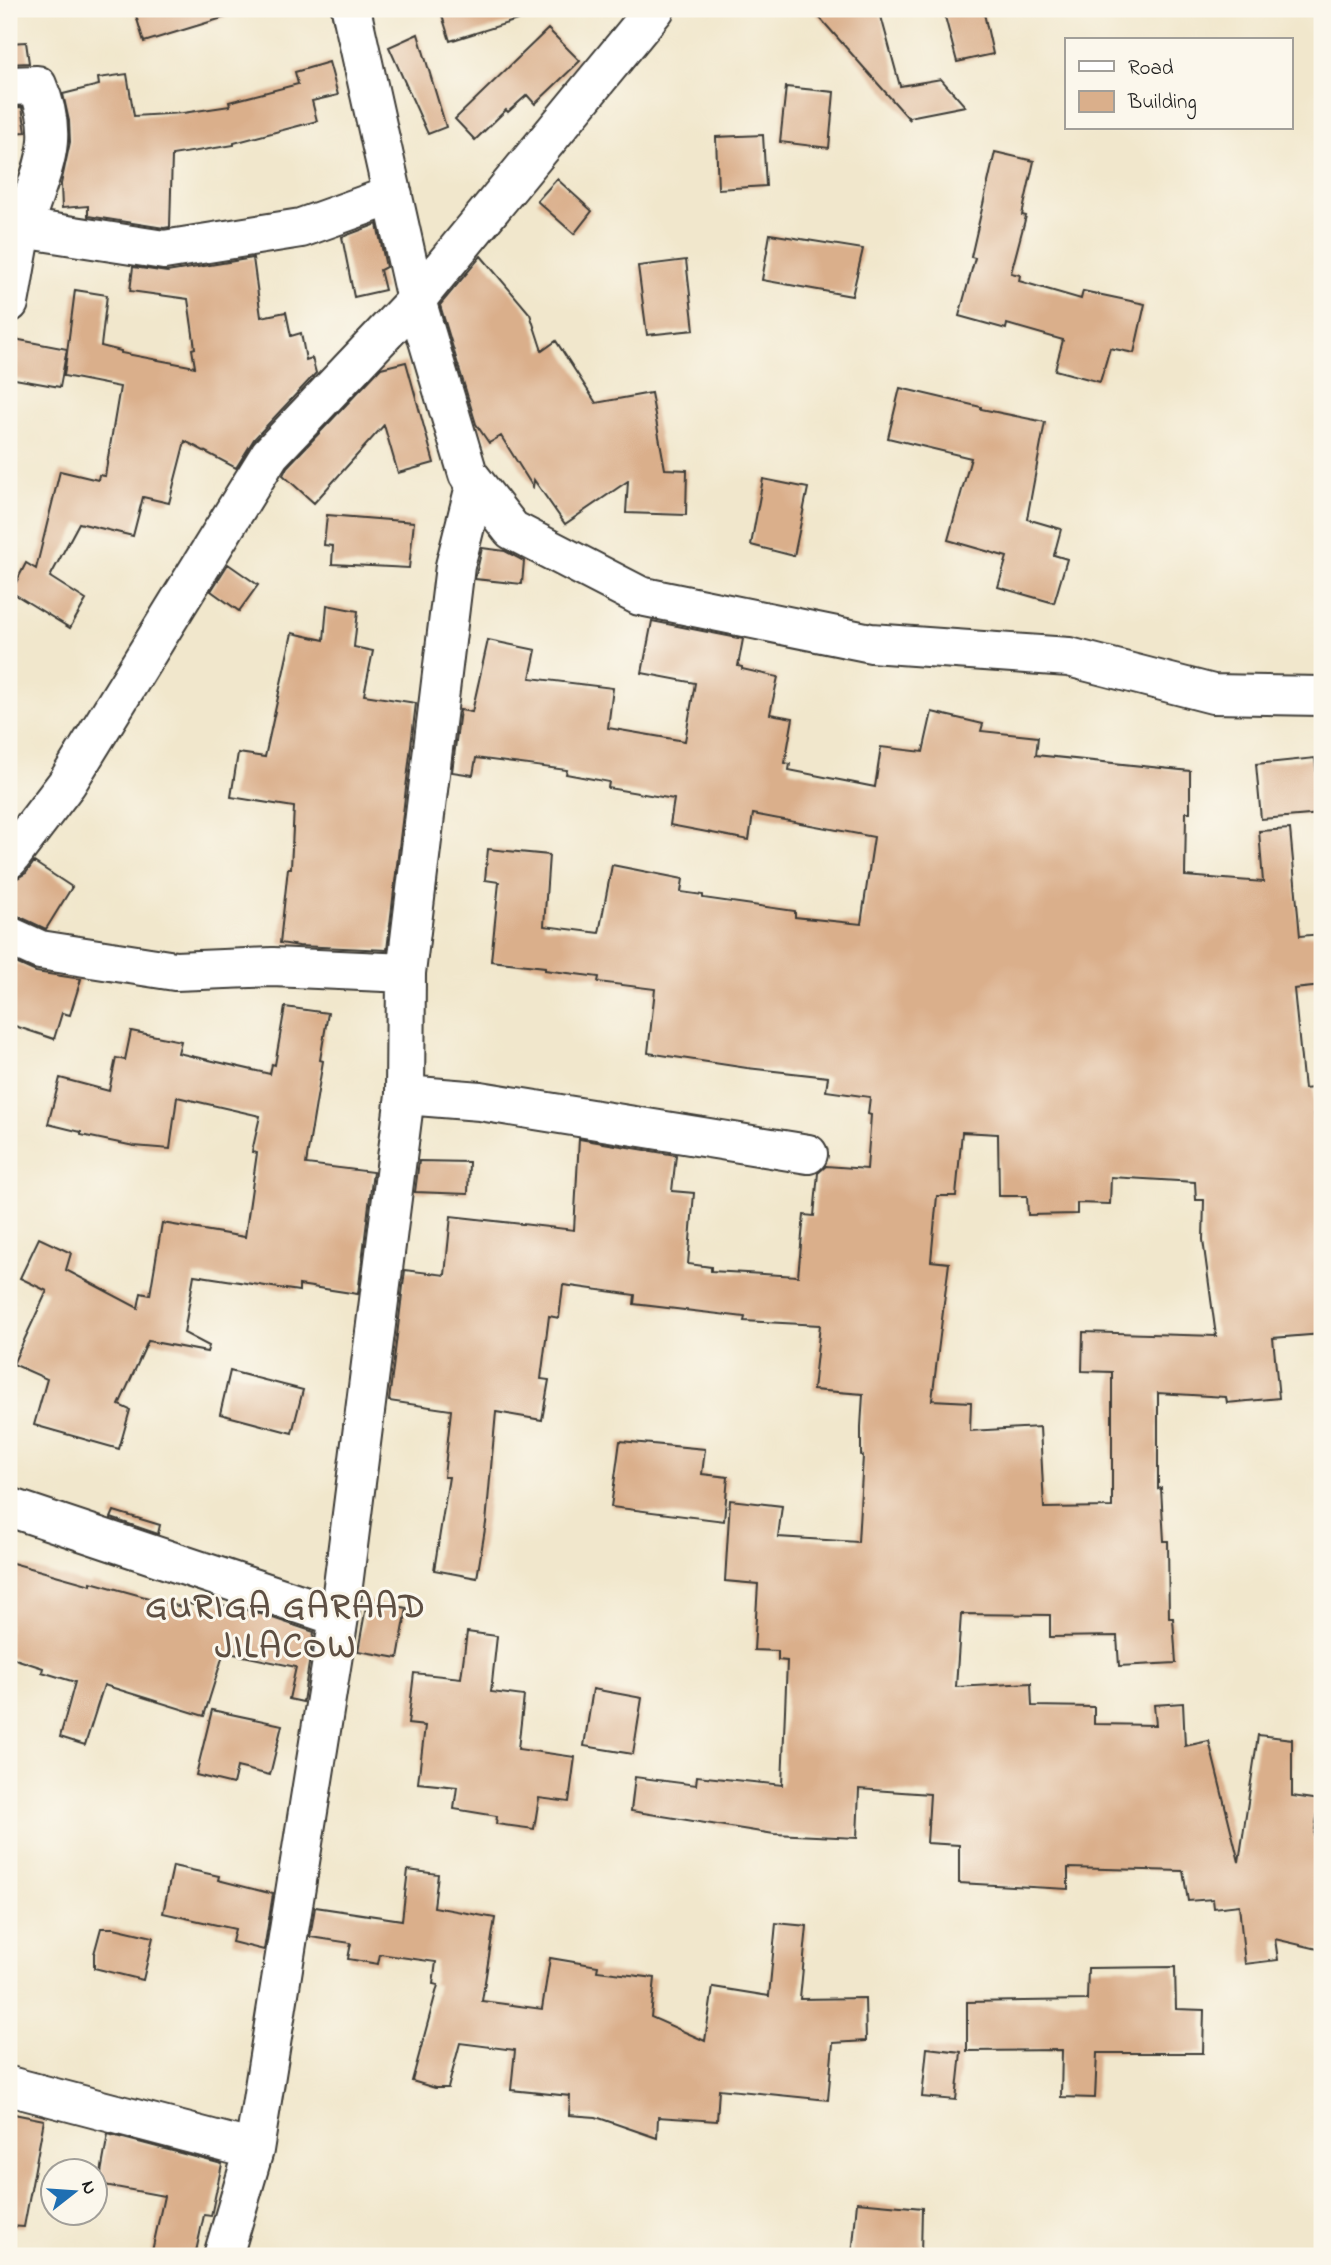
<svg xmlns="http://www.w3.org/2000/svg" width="1331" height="2265" font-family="'Indie Flower',sans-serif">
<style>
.building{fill:#daaf8b;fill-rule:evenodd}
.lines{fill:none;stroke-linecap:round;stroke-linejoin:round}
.minor-casing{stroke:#3c3a36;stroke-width:42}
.minor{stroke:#fff;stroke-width:38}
.labels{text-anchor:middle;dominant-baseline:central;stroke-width:6;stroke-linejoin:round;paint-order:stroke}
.district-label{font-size:35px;font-weight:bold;letter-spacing:2px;fill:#5e4f43;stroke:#fbf7ec}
</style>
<rect width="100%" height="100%" fill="#fbf7ec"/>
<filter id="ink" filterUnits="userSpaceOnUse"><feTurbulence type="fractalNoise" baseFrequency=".0143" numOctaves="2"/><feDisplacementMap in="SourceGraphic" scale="14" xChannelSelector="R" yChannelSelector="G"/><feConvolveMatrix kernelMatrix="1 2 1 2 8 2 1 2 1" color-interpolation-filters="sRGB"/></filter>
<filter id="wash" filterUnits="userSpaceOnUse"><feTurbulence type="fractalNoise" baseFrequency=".00686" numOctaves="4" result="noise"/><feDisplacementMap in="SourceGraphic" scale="28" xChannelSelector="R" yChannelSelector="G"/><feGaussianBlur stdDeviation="1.57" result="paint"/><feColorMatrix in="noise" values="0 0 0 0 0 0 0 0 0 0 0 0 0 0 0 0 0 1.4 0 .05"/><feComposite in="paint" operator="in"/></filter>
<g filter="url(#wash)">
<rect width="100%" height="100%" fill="#f1e7cc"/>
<g id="blocks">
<path class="building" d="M 134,9 L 228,9 L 229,16 L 144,42 Z
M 440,9 L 529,9 L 530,16 L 450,41 Z
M 812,9 L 879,9 L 900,86 L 941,79 L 965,106 L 909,117 L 910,120 Z
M 943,9 L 983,9 L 993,54 L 957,62 Z
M 548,29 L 580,61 L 535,104 L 527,95 L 508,112 L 506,110 L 475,140 L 455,119 Z
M 418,34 L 446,127 L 428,134 L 389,47 Z
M 26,42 L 29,63 L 9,64 L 9,43 Z
M 329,62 L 338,95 L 312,101 L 317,121 L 234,143 L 234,145 L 172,155 L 170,227 L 164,228 L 88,216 L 88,206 L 62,208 L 61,184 L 70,142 L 69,121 L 63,94 L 99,85 L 98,78 L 127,74 L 134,116 L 183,113 L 230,106 L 229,102 L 298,84 L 295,72 Z
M 786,87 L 834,92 L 829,148 L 780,142 Z
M 22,107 L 26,132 L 9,133 L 9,108 Z
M 763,135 L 766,186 L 718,189 L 716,137 Z
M 995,152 L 1034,161 L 1022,215 L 1026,216 L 1011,273 L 1020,275 L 1019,281 L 1081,299 L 1083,291 L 1145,304 L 1134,353 L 1110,348 L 1100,382 L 1055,370 L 1063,340 L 1007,324 L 1006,329 L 959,316 L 975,258 L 971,257 Z
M 557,179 L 592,211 L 574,234 L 537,201 Z
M 377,224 L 386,267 L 380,270 L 385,290 L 354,297 L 342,237 Z
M 770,234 L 863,249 L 852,296 L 762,280 Z
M 481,256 L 530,314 L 542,351 L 556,341 L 596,403 L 651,393 L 665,469 L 687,470 L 686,515 L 626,513 L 628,481 L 565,524 L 534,480 L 533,487 L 501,436 L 489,443 L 476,424 L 440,305 Z
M 253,258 L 261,317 L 286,312 L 291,336 L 301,333 L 306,360 L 312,358 L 316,373 L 254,439 L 236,468 L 185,441 L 169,503 L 143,497 L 133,536 L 79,523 L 50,577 L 86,600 L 70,628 L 11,592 L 26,563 L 36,569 L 60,471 L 98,480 L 99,475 L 105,476 L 120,387 L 64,376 L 75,290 L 107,295 L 101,346 L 121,351 L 121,353 L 195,367 L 192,349 L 195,348 L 188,299 L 130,291 L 133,267 L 167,272 Z
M 686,260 L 694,330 L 647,335 L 638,266 Z
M 9,338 L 67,349 L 60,387 L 9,378 Z
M 406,362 L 434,463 L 398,473 L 384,425 L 314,503 L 283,475 L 287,467 L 381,368 Z
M 900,388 L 981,407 L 981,409 L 1045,422 L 1027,519 L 1061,529 L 1054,555 L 1067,559 L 1054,603 L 998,587 L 1007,557 L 948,540 L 971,458 L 888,438 Z
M 763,479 L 808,488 L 794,556 L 751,545 Z
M 327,515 L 414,522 L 409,568 L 332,564 L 333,546 L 324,545 Z
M 482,548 L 505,551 L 524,561 L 522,584 L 475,579 Z
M 228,564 L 258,585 L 239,611 L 211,591 Z
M 327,605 L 358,611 L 354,647 L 373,651 L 364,695 L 416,703 L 387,950 L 299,946 L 280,943 L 288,868 L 291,868 L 294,807 L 231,797 L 238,753 L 265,757 L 292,633 L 324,640 Z
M 652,621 L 743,639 L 738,666 L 742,667 L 742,669 L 778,677 L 770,714 L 793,718 L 785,763 L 790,764 L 789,770 L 875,787 L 881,747 L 923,752 L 932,712 L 983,724 L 981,731 L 1038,737 L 1036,755 L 1190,771 L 1190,812 L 1186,812 L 1185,876 L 1263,882 L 1259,831 L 1290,829 L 1300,936 L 1322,934 L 1322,986 L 1294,989 L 1304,1089 L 1313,1088 L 1315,1119 L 1322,1119 L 1319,1288 L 1322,1288 L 1322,1334 L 1273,1338 L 1279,1398 L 1227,1403 L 1226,1397 L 1158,1393 L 1158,1489 L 1161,1488 L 1164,1541 L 1168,1541 L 1169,1618 L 1173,1618 L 1176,1663 L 1119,1666 L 1117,1636 L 1050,1637 L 1050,1615 L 961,1614 L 956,1687 L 1031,1683 L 1032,1706 L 1094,1707 L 1094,1724 L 1156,1725 L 1154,1705 L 1183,1703 L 1185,1746 L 1209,1741 L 1239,1862 L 1258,1735 L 1292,1739 L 1292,1796 L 1320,1800 L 1314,1835 L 1322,1839 L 1322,1950 L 1275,1939 L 1278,1960 L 1245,1964 L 1239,1905 L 1214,1908 L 1213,1899 L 1188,1901 L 1183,1871 L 1068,1868 L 1068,1889 L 959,1883 L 959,1845 L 927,1843 L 930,1794 L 859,1789 L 857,1838 L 774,1834 L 631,1811 L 635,1777 L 696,1785 L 697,1776 L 782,1785 L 787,1661 L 778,1660 L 778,1651 L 754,1650 L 758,1584 L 725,1581 L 730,1500 L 782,1506 L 778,1537 L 858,1542 L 863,1456 L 861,1455 L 861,1427 L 863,1394 L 813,1390 L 820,1325 L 744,1321 L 745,1317 L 634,1304 L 635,1295 L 563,1285 L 559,1318 L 549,1316 L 541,1379 L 549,1380 L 542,1420 L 496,1412 L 486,1523 L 477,1578 L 434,1570 L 449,1477 L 444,1477 L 451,1410 L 389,1401 L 405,1270 L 445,1275 L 451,1216 L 574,1230 L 579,1139 L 676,1155 L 672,1191 L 694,1193 L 688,1264 L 711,1267 L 711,1271 L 798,1276 L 804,1215 L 814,1216 L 818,1173 L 826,1166 L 867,1169 L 871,1115 L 868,1114 L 870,1097 L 826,1091 L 828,1077 L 747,1068 L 648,1053 L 655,989 L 598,982 L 599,977 L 545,970 L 545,967 L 491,961 L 499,882 L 485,880 L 488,849 L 549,855 L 544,926 L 599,933 L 612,865 L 683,879 L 681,892 L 703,895 L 703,898 L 795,911 L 795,917 L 861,924 L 874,837 L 753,814 L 749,840 L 670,825 L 674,799 L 608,788 L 609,782 L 566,774 L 567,770 L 476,758 L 473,775 L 452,772 L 460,710 L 472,712 L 488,640 L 536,650 L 530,678 L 613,688 L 608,728 L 685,741 L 695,683 L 642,673 ZM 962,1132 L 998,1134 L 999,1196 L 1027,1196 L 1028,1215 L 1077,1214 L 1077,1203 L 1110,1204 L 1111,1177 L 1195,1182 L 1196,1200 L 1204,1200 L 1203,1240 L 1216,1336 L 1083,1332 L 1082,1371 L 1112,1372 L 1112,1507 L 1044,1508 L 1040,1427 L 970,1431 L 971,1402 L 932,1400 L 949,1263 L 931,1261 L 937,1196 L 956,1196 Z
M 1315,758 L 1321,814 L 1261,819 L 1256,764 Z
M 34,862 L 72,887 L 46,929 L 18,916 L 9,914 L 9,883 L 26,873 Z
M 9,960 L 36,972 L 81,979 L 70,1015 L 62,1013 L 54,1039 L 9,1024 Z
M 285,1007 L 328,1013 L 320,1060 L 323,1061 L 306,1164 L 373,1172 L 358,1294 L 299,1285 L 299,1291 L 194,1275 L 184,1333 L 209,1346 L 207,1352 L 148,1341 L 119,1405 L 130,1410 L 119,1449 L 34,1425 L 47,1379 L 13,1364 L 47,1291 L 20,1278 L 39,1238 L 71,1253 L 66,1270 L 138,1308 L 141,1293 L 150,1295 L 162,1223 L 245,1237 L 257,1153 L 252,1152 L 260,1116 L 177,1097 L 170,1149 L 134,1146 L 81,1135 L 81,1132 L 48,1124 L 60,1078 L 109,1091 L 116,1058 L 125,1060 L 131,1031 L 181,1041 L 178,1053 L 270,1074 L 272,1064 L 275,1065 Z
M 419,1161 L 469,1162 L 468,1194 L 415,1192 Z
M 230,1371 L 303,1390 L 292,1433 L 220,1414 Z
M 620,1441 L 705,1449 L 702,1474 L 728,1477 L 724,1521 L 611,1507 Z
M 114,1511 L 160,1525 L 158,1534 L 111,1518 Z
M 9,1562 L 91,1585 L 91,1582 L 185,1608 L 187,1603 L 205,1609 L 207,1602 L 255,1612 L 314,1632 L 303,1702 L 289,1699 L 296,1667 L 224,1652 L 204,1716 L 104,1685 L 85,1745 L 60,1737 L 75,1682 L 42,1672 L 43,1668 L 9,1657 Z
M 367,1601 L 407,1608 L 398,1658 L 358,1651 Z
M 467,1632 L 497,1636 L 491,1692 L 524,1696 L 518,1749 L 575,1757 L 569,1802 L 539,1798 L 534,1829 L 496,1824 L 497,1816 L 454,1809 L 457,1787 L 418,1783 L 425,1726 L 408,1724 L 414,1673 L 461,1678 Z
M 593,1689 L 642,1698 L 633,1754 L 584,1746 Z
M 212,1710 L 282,1725 L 270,1775 L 237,1767 L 233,1784 L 196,1775 Z
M 173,1866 L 219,1876 L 218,1880 L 273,1894 L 264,1950 L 232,1942 L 235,1929 L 163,1913 Z
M 408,1870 L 438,1874 L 434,1907 L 495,1918 L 482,2001 L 542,2009 L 550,1958 L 598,1966 L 597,1971 L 655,1978 L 651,2017 L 705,2041 L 713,1987 L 769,1996 L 776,1923 L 807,1926 L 800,1999 L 865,1998 L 866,2041 L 833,2043 L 828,2100 L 719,2089 L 717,2121 L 658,2117 L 657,2138 L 596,2117 L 569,2115 L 570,2096 L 511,2090 L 515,2050 L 460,2043 L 448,2088 L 435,2088 L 412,2081 L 438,1985 L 433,1984 L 436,1962 L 380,1954 L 378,1964 L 348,1959 L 351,1943 L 310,1937 L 315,1907 L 402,1920 Z
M 101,1928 L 114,1928 L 153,1937 L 143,1980 L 94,1968 L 94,1954 Z
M 1175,1967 L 1176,2009 L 1204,2010 L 1203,2053 L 1097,2053 L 1095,2098 L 1061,2097 L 1062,2050 L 967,2051 L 967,2002 L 1087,2000 L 1088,1968 Z
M 927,2048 L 961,2052 L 956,2100 L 922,2097 Z
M 9,2113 L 44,2120 L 24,2227 L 9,2226 Z
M 108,2134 L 222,2164 L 211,2216 L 204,2215 L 195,2256 L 151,2256 L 164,2196 L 99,2184 Z
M 857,2202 L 922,2208 L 921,2256 L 852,2256 Z"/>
</g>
</g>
<g filter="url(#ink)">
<use href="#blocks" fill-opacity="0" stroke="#3c3a36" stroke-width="2"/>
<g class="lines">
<defs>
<path id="minor" d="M 9,86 L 37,85 C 63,144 38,173 23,228 C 17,252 14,278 9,303
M 9,226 L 164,250 L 301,228 L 393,195
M 468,474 L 512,530 L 640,596 L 871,643 L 1069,657 L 1213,694 L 1322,696
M 9,859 L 67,783 L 270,454 L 416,300 L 655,9
M 9,936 L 40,950 L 175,971 L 273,967 L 406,973
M 405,1095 L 480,1101 L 808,1154
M 9,1507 L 339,1617
M 9,2086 L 254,2150
M 223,2256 L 254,2150 L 339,1617 L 405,1095 L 406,973 L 455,566 L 475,486 L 468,474 L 416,300 L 351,9"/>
</defs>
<use href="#minor" class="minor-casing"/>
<use href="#minor" class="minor"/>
</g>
</g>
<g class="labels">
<g class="district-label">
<text x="286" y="1608">GURIGA GARAAD<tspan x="286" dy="40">JILACOW</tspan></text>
</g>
</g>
<rect width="1331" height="2265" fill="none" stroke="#fbf7ec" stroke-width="35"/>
<rect x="1065" y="38" width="228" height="91" fill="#fbf7ec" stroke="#a29f99" stroke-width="2"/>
<rect x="1079" y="61" width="35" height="10" fill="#ffffff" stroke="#a29f99" stroke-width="2"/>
<text x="1128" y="74" font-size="21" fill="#1c1c1c">Road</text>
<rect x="1079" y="91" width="35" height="21" fill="#daaf8b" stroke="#a29f99" stroke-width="2"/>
<text x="1128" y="108" font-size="21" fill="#1c1c1c">Building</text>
<g transform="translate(74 2192) rotate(73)"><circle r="33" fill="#fbf7ec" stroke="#a29f99" stroke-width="2"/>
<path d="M0-5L12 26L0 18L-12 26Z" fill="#1f6fb2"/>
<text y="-10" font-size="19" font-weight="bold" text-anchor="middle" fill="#1c1c1c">N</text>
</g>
</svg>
